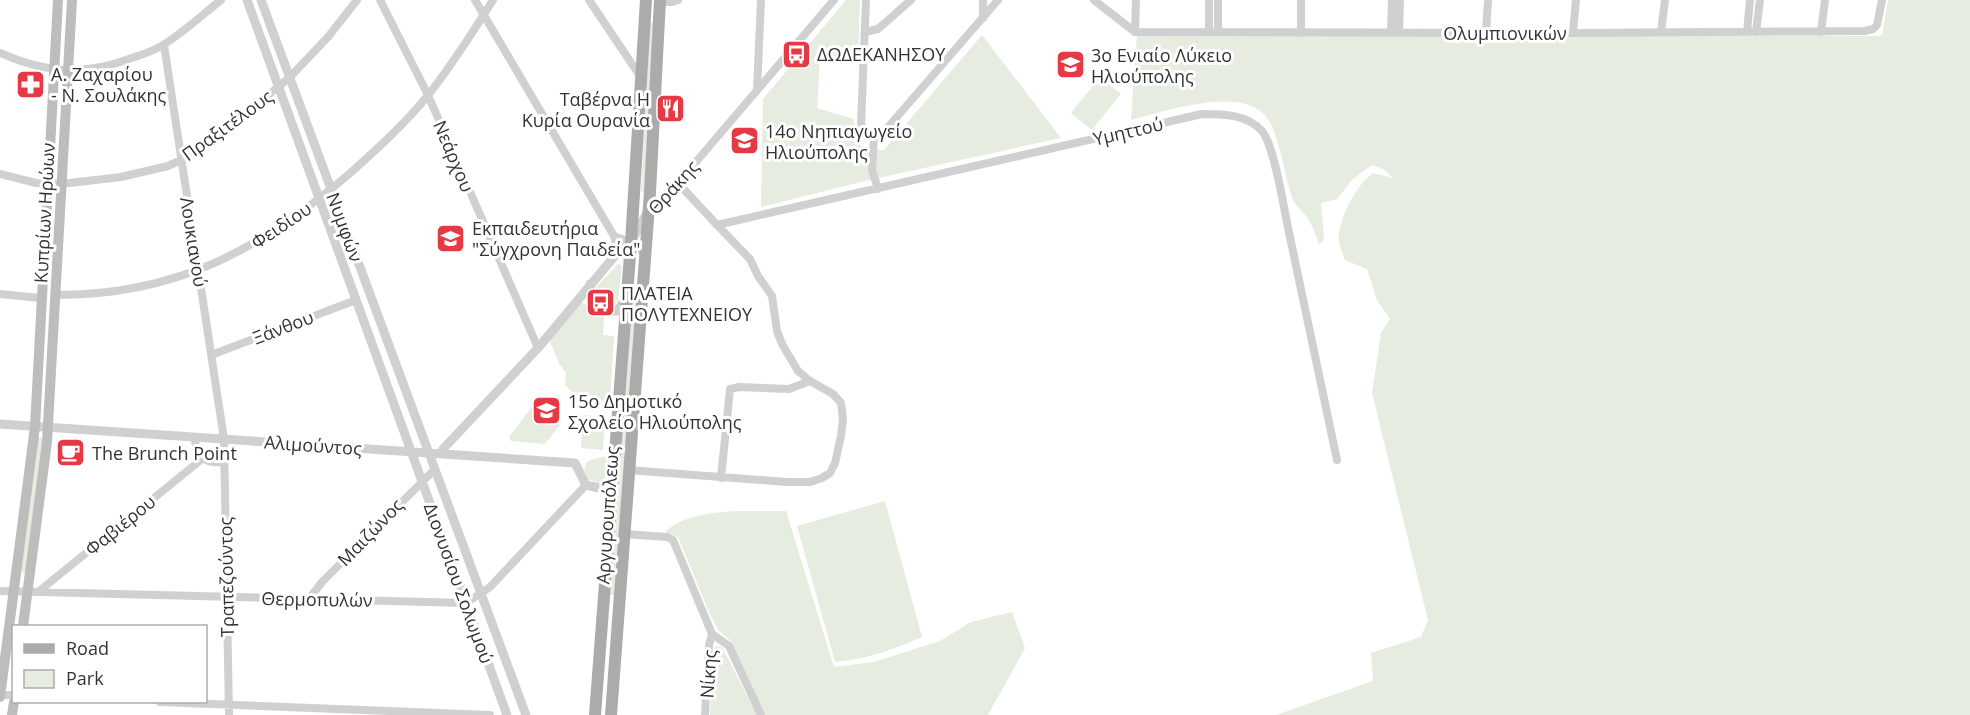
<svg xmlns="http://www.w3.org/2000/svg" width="1970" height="715" font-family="'Open Sans',sans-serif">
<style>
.green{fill:#e6ecdf}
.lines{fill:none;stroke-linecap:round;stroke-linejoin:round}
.minor{stroke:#d0d0d0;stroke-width:8}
.tertiary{stroke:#d0d0d0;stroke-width:9}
.secondary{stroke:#bdbdbd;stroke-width:10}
.primary{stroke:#ababab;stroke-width:12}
.labels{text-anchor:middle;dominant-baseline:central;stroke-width:6;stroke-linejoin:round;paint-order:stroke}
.street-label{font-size:18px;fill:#333;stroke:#fff}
.poi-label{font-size:18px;fill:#333;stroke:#fff;text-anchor:start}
</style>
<rect width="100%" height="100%" fill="#fff"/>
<path class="green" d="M 846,0 L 860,0 L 858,56 L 820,57 L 817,108 L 854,119 L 856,142 C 865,150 872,150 884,150 L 982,35 L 1061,138 L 869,180 L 761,207 L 763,99 Z
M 1888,0 L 1970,0 L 1970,715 L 1276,715 L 1373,681 L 1371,653 L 1421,637 L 1428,620 L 1372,393 L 1381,333 L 1390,319 L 1377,300 L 1367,269 L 1345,260 C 1343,254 1340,248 1339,242 C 1337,221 1356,185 1373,173 L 1393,178 L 1385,170 L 1372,165 L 1352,180 L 1337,199 L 1321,203 L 1324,240 L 1319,244 C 1316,236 1313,226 1308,219 C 1303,211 1294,205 1292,197 C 1284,174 1280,136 1267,118 C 1243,84 1163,112 1131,120 L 1137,34 L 1879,36 L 1882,35 Z
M 650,23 L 654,23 L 644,193 L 641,192 Z
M 1100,77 L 1121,94 L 1092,130 L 1071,113 Z
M 618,264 L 622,266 L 618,301 L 613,304 L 603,303 L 597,296 L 596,287 Z
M 580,303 L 584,303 L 597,314 L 604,316 L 603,335 L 614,336 L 610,402 L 580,401 L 565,385 L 566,373 L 559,363 L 549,340 Z
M 632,303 L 634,303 L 634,325 L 614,595 L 610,595 Z
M 535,403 L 560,425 L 545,444 L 511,441 L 509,437 Z
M 583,415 L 605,417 L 603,450 L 581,448 Z
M 38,437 L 43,438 L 26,573 L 21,572 Z
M 607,456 L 605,483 L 598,483 L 588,479 L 584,469 L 586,463 L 593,459 Z
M 885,501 L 922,637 C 893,650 867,659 835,662 L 797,526 Z
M 786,511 L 834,667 L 874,662 L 940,641 L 971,622 L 1012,612 L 1025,648 L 988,715 L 765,715 L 730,640 L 718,630 L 710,614 L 678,537 L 665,532 C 693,506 750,512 786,511 Z
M 718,646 L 722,647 L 757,715 L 710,715 L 714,647 Z"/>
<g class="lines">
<path class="minor" d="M 380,0 L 428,95 L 538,348
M 475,0 L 614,236 L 617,250 L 614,256
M 589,0 L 640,76
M 866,0 L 861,124 L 865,131 L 874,136
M 1094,0 L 1135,32 L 1573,33 L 1865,31 L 1873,29 L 1877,25 L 1882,0
M 660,2 L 672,2 L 678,0
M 983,18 L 983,0
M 865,32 L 878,29 L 911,0
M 1135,32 L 1136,0
M 1209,32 L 1209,0
M 1218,32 L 1218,0
M 1661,32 L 1665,0
M 1747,32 L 1750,0
M 1756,32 L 1760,0
M 1821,32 L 1825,0
M 1301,33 L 1301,0
M 1391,33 L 1392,0
M 1399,33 L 1400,0
M 1486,33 L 1488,0
M 1573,33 L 1576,0
M 164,45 L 224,439 L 229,715
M 0,53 C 45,73 83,76 129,59 C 140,55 152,52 163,45 C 183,33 202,15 221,0
M 757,90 L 761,0
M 874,136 L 883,133 L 998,0
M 874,136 L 872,170 L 878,189
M 0,174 L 36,183 L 61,184 L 121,177 L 168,166 L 181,160 L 249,111 L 290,77 L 328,37 L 357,0
M 678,183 L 717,225 L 1202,114 C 1222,114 1247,114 1262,131 C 1274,146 1283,202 1287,223 C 1304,302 1321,381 1337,460
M 648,211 L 678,183 L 834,0
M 614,236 L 639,246 L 644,255
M 0,294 L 40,298
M 56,295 C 176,295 258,251 348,175 C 376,150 405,124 429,94 C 452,65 473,32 493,0
M 211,355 L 356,300
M 194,437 C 198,457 203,464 224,462
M 628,470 L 787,482 L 810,482 L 822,478 L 830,473 L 835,463 L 841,436 L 843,419 L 841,403 L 833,394 L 810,381 L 798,371 L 782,344 L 777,331 L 772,296 L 758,276 L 750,259 L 717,225
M 721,478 L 730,389 L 739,387 L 789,389 L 810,381
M 624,534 L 667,537 L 673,540 L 712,634 L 729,646 L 761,715
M 0,591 L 466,603 L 490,587 L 586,485
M 38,592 L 202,459
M 309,599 L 322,582 L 435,469
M 0,695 L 14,695
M 160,702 L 490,715
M 705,715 L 709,645 L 712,634"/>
<path class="tertiary" d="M 247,0 L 507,715
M 261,0 L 526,715
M 590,284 L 591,299 L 602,311 L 617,311 L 625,300
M 0,424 L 575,463 L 586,485 L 612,491
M 442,454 L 443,449 L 538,348 L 613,258 L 631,242 L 647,213"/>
<path class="secondary" d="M 23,626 L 47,442 L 72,0
M 0,697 L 35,427 L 58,0
M 12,715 L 14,702"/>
<path class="primary" d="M 595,715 L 631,242 L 646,0
M 611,715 L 650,192 L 660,0"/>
</g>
<defs>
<symbol id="bus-square" viewBox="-11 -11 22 22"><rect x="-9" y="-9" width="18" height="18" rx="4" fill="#e63946" stroke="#fff"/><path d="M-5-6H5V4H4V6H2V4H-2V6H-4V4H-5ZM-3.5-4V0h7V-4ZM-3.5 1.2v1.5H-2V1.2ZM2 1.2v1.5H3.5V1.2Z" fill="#fff"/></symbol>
<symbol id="school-square" viewBox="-11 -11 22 22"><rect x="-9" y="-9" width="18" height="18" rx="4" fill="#e63946" stroke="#fff"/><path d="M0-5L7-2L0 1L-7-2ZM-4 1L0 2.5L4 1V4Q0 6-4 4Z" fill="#fff"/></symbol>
<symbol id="pharmacy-square" viewBox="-11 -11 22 22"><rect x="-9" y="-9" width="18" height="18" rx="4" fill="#e63946" stroke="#fff"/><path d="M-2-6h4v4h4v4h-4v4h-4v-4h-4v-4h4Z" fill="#fff"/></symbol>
<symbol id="restaurant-square" viewBox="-11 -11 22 22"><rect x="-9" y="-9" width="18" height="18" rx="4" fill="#e63946" stroke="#fff"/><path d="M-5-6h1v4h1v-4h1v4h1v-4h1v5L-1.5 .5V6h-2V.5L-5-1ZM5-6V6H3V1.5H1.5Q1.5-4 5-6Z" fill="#fff"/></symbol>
<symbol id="cafe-square" viewBox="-11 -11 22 22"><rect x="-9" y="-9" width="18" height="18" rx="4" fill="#e63946" stroke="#fff"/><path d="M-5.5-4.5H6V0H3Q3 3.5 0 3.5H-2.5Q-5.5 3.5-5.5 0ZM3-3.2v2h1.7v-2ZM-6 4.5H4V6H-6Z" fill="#fff"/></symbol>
</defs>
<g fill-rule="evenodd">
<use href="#bus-square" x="780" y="38" width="33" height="33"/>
<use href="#school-square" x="1054" y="48" width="33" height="33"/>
<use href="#pharmacy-square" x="14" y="68" width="33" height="33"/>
<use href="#restaurant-square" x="654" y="92" width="33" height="33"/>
<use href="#school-square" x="728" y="124" width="33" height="33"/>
<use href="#school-square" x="434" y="222" width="33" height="33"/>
<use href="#bus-square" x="584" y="286" width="33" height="33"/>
<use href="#school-square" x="530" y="394" width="33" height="33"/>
<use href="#cafe-square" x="54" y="436" width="33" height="33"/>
</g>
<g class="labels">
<g class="street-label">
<text x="1505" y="33">Ολυμπιονικών</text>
<text transform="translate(227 125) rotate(-36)">Πραξιτέλους</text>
<text transform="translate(1128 131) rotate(-13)">Υμηττού</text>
<text transform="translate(454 156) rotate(67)">Νεάρχου</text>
<text transform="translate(673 187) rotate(-48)">Θράκης</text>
<text transform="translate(44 213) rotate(-87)">Κυπρίων Ηρώων</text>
<text transform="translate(281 225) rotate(-34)">Φειδίου</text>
<text transform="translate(345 227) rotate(70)">Νυμφών</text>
<text transform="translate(194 242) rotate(81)">Λουκιανού</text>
<text transform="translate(283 327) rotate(-21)">Ξάνθου</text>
<text transform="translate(313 445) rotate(4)">Αλιμούντος</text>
<text transform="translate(607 515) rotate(-86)">Αργυρουπόλεως</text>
<text transform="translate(120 525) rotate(-39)">Φαβιέρου</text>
<text transform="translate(370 532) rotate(-46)">Μαιζώνος</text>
<text transform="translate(226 577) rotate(-91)">Τραπεζούντος</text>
<text transform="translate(459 583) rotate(70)">Διονυσίου Σολωμού</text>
<text transform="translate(317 599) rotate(1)">Θερμοπυλών</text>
<text transform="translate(708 674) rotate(-86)">Νίκης</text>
</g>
<g class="poi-label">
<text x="817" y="54">ΔΩΔΕΚΑΝΗΣΟΥ</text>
<text x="1091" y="55">3ο Ενιαίο Λύκειο<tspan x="1091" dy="21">Ηλιούπολης</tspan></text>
<text x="51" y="74">Α. Ζαχαρίου<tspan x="51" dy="21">- Ν. Σουλάκης</tspan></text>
<text x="650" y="99" text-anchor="end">Ταβέρνα Η<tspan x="650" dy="21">Κυρία Ουρανία</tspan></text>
<text x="765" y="131">14ο Νηπιαγωγείο<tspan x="765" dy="21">Ηλιούπολης</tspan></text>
<text x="472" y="228">Εκπαιδευτήρια<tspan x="472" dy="21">"Σύγχρονη Παιδεία"</tspan></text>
<text x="621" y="293">ΠΛΑΤΕΙΑ<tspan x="621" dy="21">ΠΟΛΥΤΕΧΝΕΙΟΥ</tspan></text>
<text x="568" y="401">15ο Δημοτικό<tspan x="568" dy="21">Σχολείο Ηλιούπολης</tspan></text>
<text x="92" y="453">The Brunch Point</text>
</g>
</g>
<rect x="12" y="625" width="195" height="78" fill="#ffffff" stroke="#adadad" stroke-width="1.5"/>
<rect x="24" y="644" width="30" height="9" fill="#ababab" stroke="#adadad" stroke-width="1.5"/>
<text x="66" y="655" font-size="18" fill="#333333">Road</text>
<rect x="24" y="670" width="30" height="18" fill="#e6ecdf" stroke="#adadad" stroke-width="1.5"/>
<text x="66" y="685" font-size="18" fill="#333333">Park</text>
</svg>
